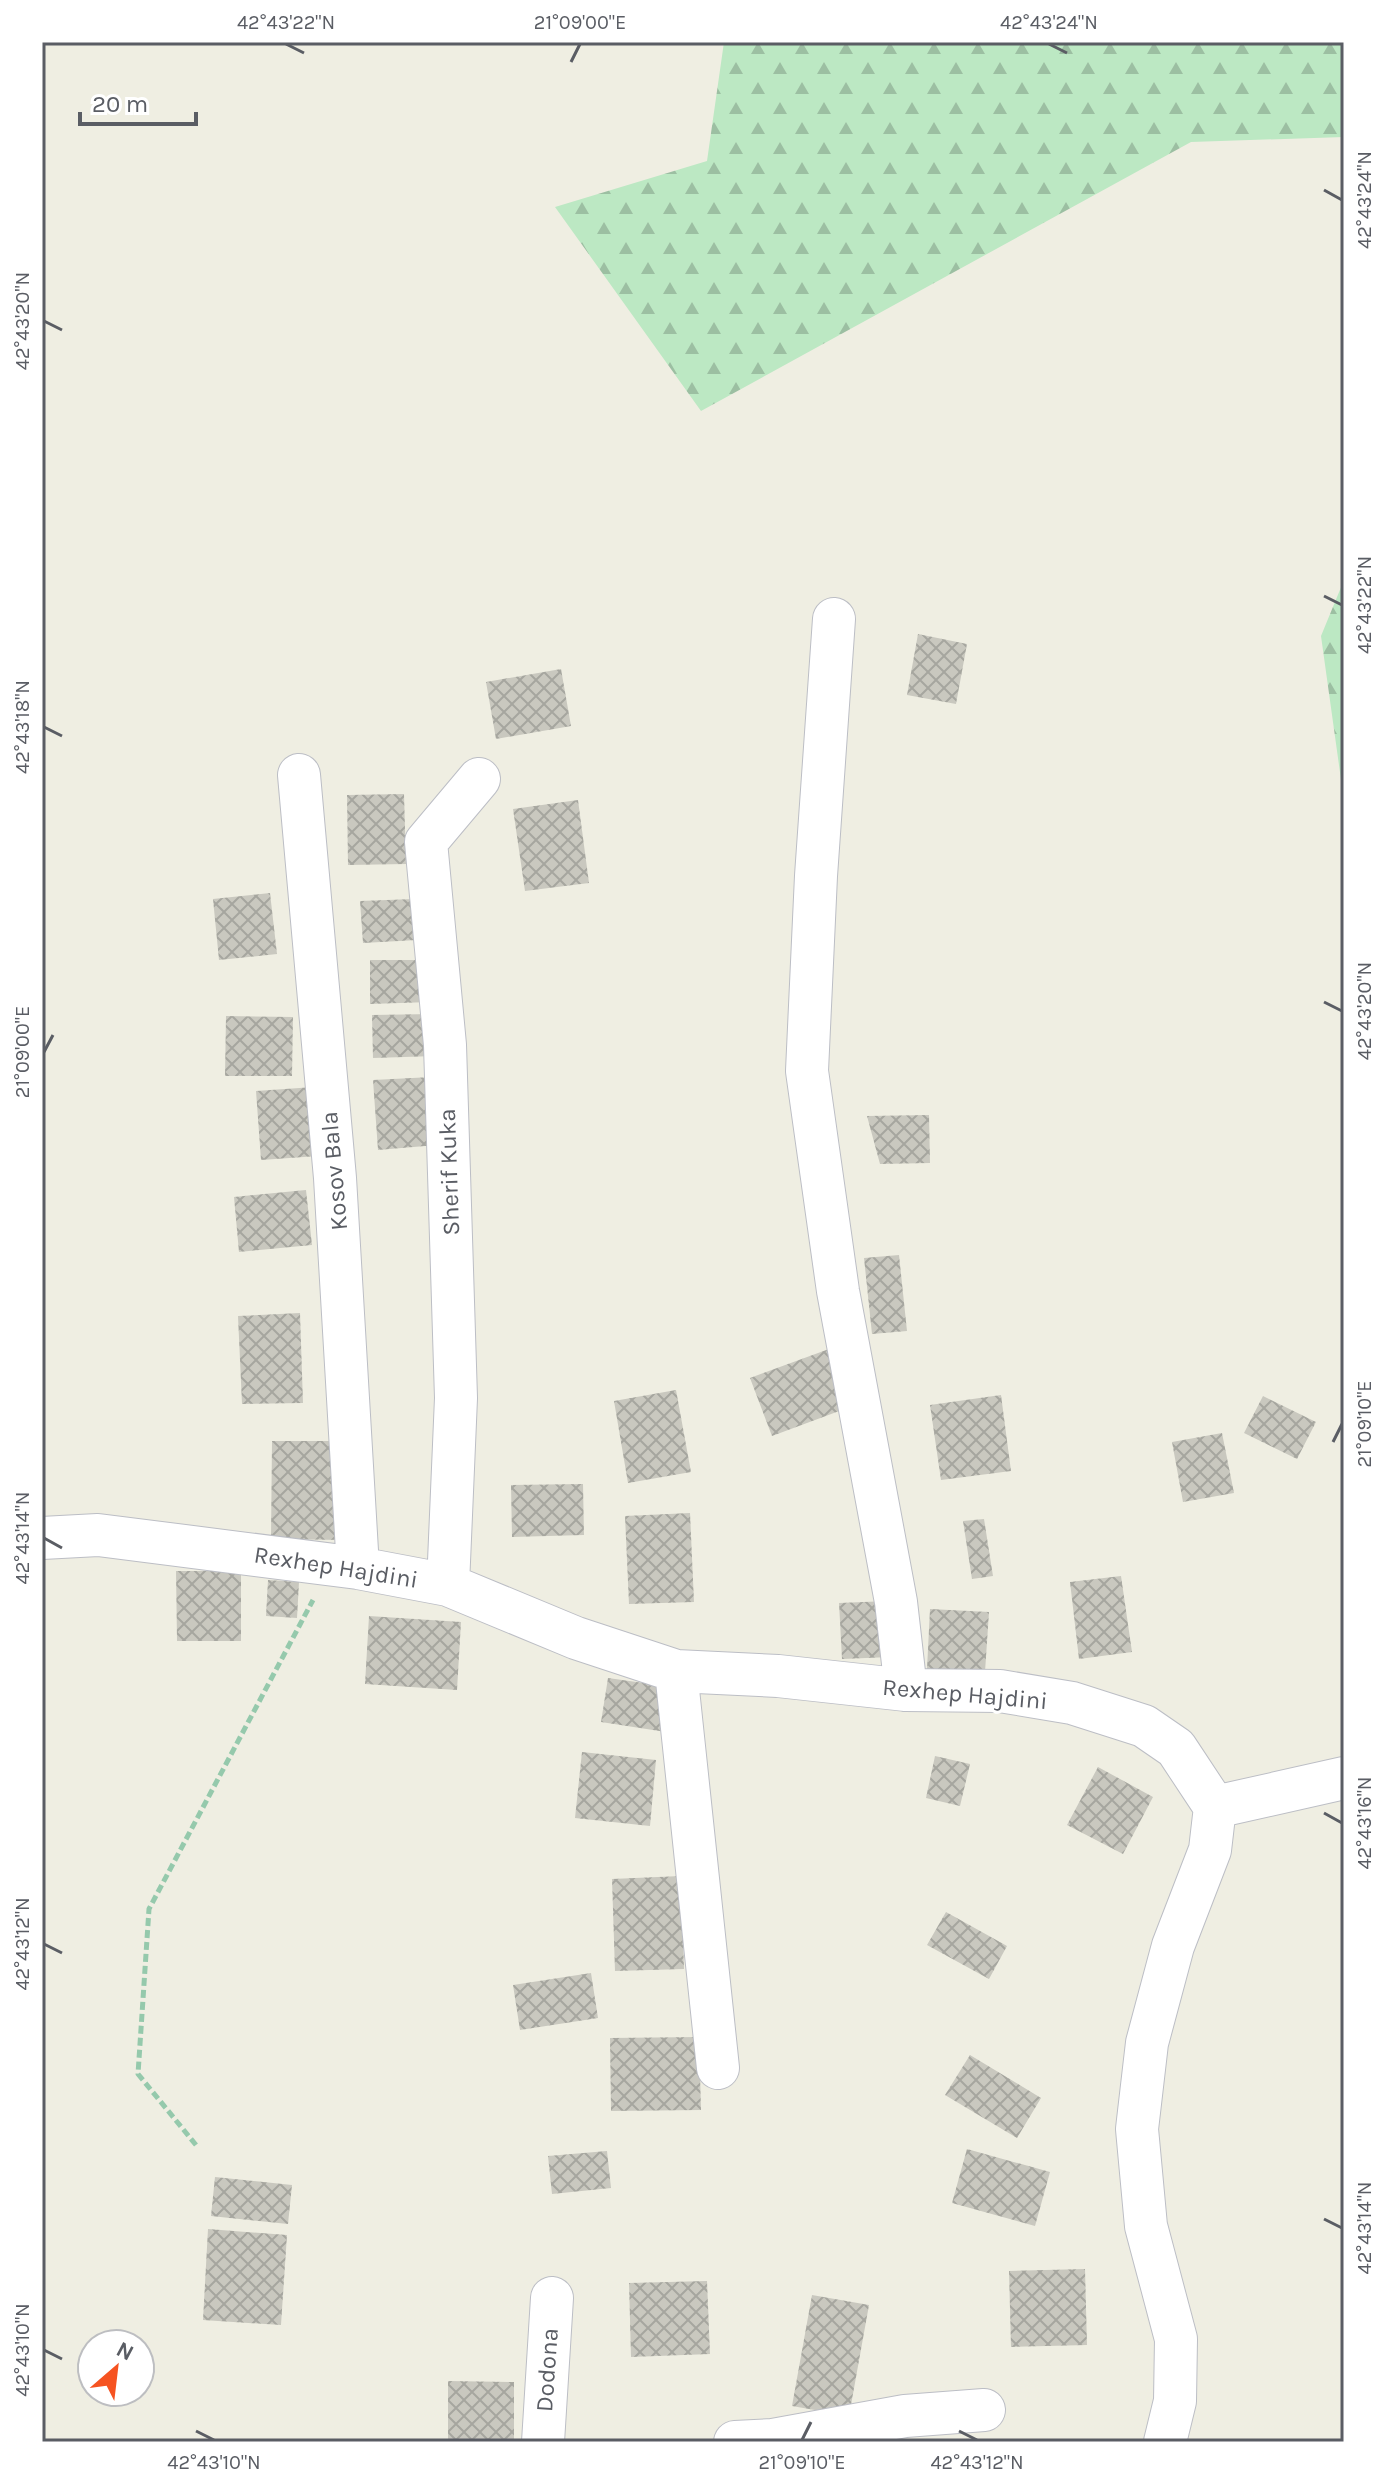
<svg xmlns="http://www.w3.org/2000/svg" width="1386" height="2484" font-family="Karla,sans-serif">
<style>
.forest{fill:url(#forest-firs)}
.building{fill:url(#building-cross-hatch)}
.lines{fill:none;stroke-linecap:round;stroke-linejoin:round}
.minor-casing{stroke:#bcbec5;stroke-width:44}
.path{stroke:#95c9ac;stroke-width:5;stroke-dasharray:8 4;stroke-linecap:butt}
.minor{stroke:#fff;stroke-width:42}
.ticks{fill:none;stroke:#5a5d64;stroke-width:3}
.labels{text-anchor:middle;dominant-baseline:central;stroke-width:6;stroke-linejoin:round;paint-order:stroke}
.street-label{font-size:24px;fill:#5a5d64;stroke:#fff}
.neatline{fill:none;stroke:#5a5d64;stroke-width:3}
.ticks-label{font-size:20px;text-anchor:middle;fill:#5a5d64}
</style>
<defs>
<pattern id="forest-firs" width="22" height="20" patternUnits="userSpaceOnUse" patternTransform="scale(2)"><rect width="22" height="20" fill="#bce8c3"/><path d="M5 1l3.5 6h-7zM16 11l3.5 6h-7z" fill="#9cbfa2"/></pattern>
<pattern id="building-cross-hatch" width="8" height="8" patternUnits="userSpaceOnUse" patternTransform="scale(2)"><rect width="8" height="8" fill="#c9c8bf"/><path d="M0 0l8 8M0 8l8-8" fill="none" stroke="#a6a69f"/></pattern>
</defs>
<rect width="100%" height="100%" fill="#efeee2"/>
<path class="forest" d="M 724,42 L 1344,42 L 1344,137 L 1191,142 L 701,411 L 555,207 L 707,161 Z
M 1344,580 L 1344,801 L 1321,636 Z"/>
<path class="building" d="M 918,634 L 967,644 L 956,704 L 907,695 Z
M 561,669 L 571,726 L 496,739 L 486,682 Z
M 404,794 L 406,864 L 348,865 L 347,795 Z
M 578,800 L 589,883 L 525,891 L 513,809 Z
M 270,893 L 277,954 L 219,960 L 213,899 Z
M 414,899 L 417,940 L 363,943 L 360,901 Z
M 370,960 L 429,960 L 430,1002 L 370,1004 Z
M 433,1014 L 435,1056 L 373,1058 L 372,1015 Z
M 226,1016 L 293,1017 L 292,1076 L 225,1076 Z
M 432,1077 L 437,1145 L 378,1150 L 373,1080 Z
M 314,1087 L 318,1156 L 261,1160 L 256,1091 Z
M 929,1115 L 930,1163 L 880,1164 L 867,1116 Z
M 306,1190 L 312,1245 L 239,1252 L 234,1197 Z
M 899,1255 L 907,1331 L 872,1334 L 864,1258 Z
M 300,1313 L 303,1403 L 242,1404 L 238,1316 Z
M 829,1349 L 850,1407 L 772,1436 L 750,1378 Z
M 676,1390 L 691,1472 L 628,1483 L 614,1401 Z
M 1001,1395 L 1011,1471 L 941,1480 L 930,1405 Z
M 1263,1396 L 1316,1422 L 1297,1459 L 1244,1433 Z
M 1222,1433 L 1234,1493 L 1183,1502 L 1172,1442 Z
M 272,1441 L 344,1441 L 344,1540 L 271,1539 Z
M 583,1484 L 584,1535 L 512,1537 L 511,1485 Z
M 690,1513 L 694,1602 L 629,1604 L 625,1516 Z
M 984,1519 L 993,1576 L 972,1579 L 963,1521 Z
M 176,1571 L 241,1571 L 241,1641 L 177,1641 Z
M 1121,1576 L 1132,1652 L 1079,1659 L 1070,1582 Z
M 268,1580 L 299,1582 L 297,1618 L 266,1616 Z
M 888,1601 L 890,1657 L 842,1659 L 839,1603 Z
M 930,1609 L 989,1612 L 985,1672 L 927,1669 Z
M 369,1616 L 461,1622 L 457,1690 L 365,1684 Z
M 608,1678 L 672,1687 L 666,1732 L 601,1722 Z
M 582,1752 L 656,1760 L 650,1826 L 575,1818 Z
M 935,1756 L 970,1764 L 960,1806 L 926,1798 Z
M 1098,1767 L 1153,1797 L 1123,1854 L 1067,1825 Z
M 681,1876 L 684,1969 L 615,1971 L 612,1879 Z
M 946,1912 L 1007,1946 L 989,1979 L 927,1945 Z
M 591,1973 L 598,2018 L 520,2030 L 513,1985 Z
M 699,2037 L 701,2110 L 611,2111 L 610,2038 Z
M 970,2055 L 1041,2098 L 1017,2138 L 945,2095 Z
M 967,2149 L 1050,2172 L 1035,2226 L 952,2203 Z
M 607,2151 L 611,2188 L 552,2194 L 548,2156 Z
M 215,2177 L 292,2185 L 288,2224 L 211,2216 Z
M 208,2229 L 287,2235 L 281,2325 L 203,2320 Z
M 1085,2269 L 1087,2345 L 1011,2347 L 1009,2271 Z
M 707,2281 L 710,2354 L 631,2357 L 629,2283 Z
M 812,2295 L 869,2305 L 849,2416 L 792,2406 Z
M 448,2381 L 514,2382 L 514,2442 L 448,2442 Z"/>
<g class="lines">
<defs>
<path id="minor" d="M 834,619 L 816,876 L 807,1071 L 838,1291 L 896,1602 L 906,1690
M 299,775 L 335,1178 L 358,1568
M 42,1538 L 98,1535 L 358,1568 L 448,1585 L 576,1638 L 676,1671 L 778,1676 L 906,1690 L 1000,1691 L 1072,1703 L 1144,1726 L 1176,1748 L 1215,1807 L 1210,1850 L 1173,1946 L 1147,2043 L 1137,2129 L 1146,2226 L 1176,2339 L 1175,2401 L 1165,2442
M 448,1585 L 456,1398 L 445,1045 L 426,842 L 479,779
M 676,1671 L 718,2068
M 1215,1807 L 1344,1778
M 543,2442 L 552,2298
M 735,2442 L 773,2440 L 905,2416 L 984,2410"/>
</defs>
<use href="#minor" class="minor-casing"/>
<path class="path" d="M 196,2145 L 138,2074 L 149,1909 L 313,1600"/>
<use href="#minor" class="minor"/>
</g>
<path class="ticks" d="M 286,44 L 304,53M 1049,44 L 1067,53M 571,62 L 580,44M 1324,190 L 1342,200M 44,321 L 62,330M 1324,596 L 1342,605M 44,727 L 62,736M 1324,1002 L 1342,1011M 44,1052 L 53,1035M 1333,1442 L 1342,1424M 44,1538 L 62,1548M 1324,1813 L 1342,1823M 44,1944 L 62,1953M 1324,2219 L 1342,2228M 44,2350 L 62,2359M 196,2431 L 214,2440M 959,2431 L 977,2440M 802,2440 L 811,2422"/>
<g class="labels">
<g class="street-label">
<text transform="translate(334 1171) rotate(-95)">Kosov Bala</text>
<text transform="translate(449 1172) rotate(-92)">Sherif Kuka</text>
<text transform="translate(336 1567) rotate(9)">Rexhep Hajdini</text>
<text transform="translate(965 1694) rotate(5)">Rexhep Hajdini</text>
<text transform="translate(547 2370) rotate(-86)">Dodona</text>
</g>
</g>
<rect width="1386" height="2484" fill="none" stroke="#ffffff" stroke-width="88"/>
<g transform="translate(116 2368) rotate(28)"><circle r="38" fill="#ffffff" stroke="#bdbec1" stroke-width="2"/>
<path d="M0-6L14 30L0 20L-14 30Z" fill="#f65321"/>
<text y="-12" font-size="22" font-weight="bold" text-anchor="middle" fill="#5a5d64">N</text>
</g>
<path d="M80 112v12h116v-12" fill="none" stroke="#5a5d64" stroke-width="4"/>
<text x="92" y="112" font-size="24" fill="#5a5d64" stroke="#ffffff" stroke-width="6" paint-order="stroke">20 m</text>
<rect x="44" y="44" width="1298" height="2396" class="neatline"/>
<g class="ticks-label">
<text x="286" y="29">42°43'22"N</text>
<text x="580" y="29">21°09'00"E</text>
<text x="1049" y="29">42°43'24"N</text>
<text transform="translate(1364 200) rotate(-90)" y="7">42°43'24"N</text>
<text transform="translate(22 321) rotate(-90)" y="7">42°43'20"N</text>
<text transform="translate(1364 605) rotate(-90)" y="7">42°43'22"N</text>
<text transform="translate(22 727) rotate(-90)" y="7">42°43'18"N</text>
<text transform="translate(1364 1011) rotate(-90)" y="7">42°43'20"N</text>
<text transform="translate(22 1052) rotate(-90)" y="7">21°09'00"E</text>
<text transform="translate(1364 1424) rotate(-90)" y="7">21°09'10"E</text>
<text transform="translate(22 1538) rotate(-90)" y="7">42°43'14"N</text>
<text transform="translate(1364 1823) rotate(-90)" y="7">42°43'16"N</text>
<text transform="translate(22 1944) rotate(-90)" y="7">42°43'12"N</text>
<text transform="translate(1364 2228) rotate(-90)" y="7">42°43'14"N</text>
<text transform="translate(22 2350) rotate(-90)" y="7">42°43'10"N</text>
<text x="214" y="2469">42°43'10"N</text>
<text x="802" y="2469">21°09'10"E</text>
<text x="977" y="2469">42°43'12"N</text>
</g>
</svg>
